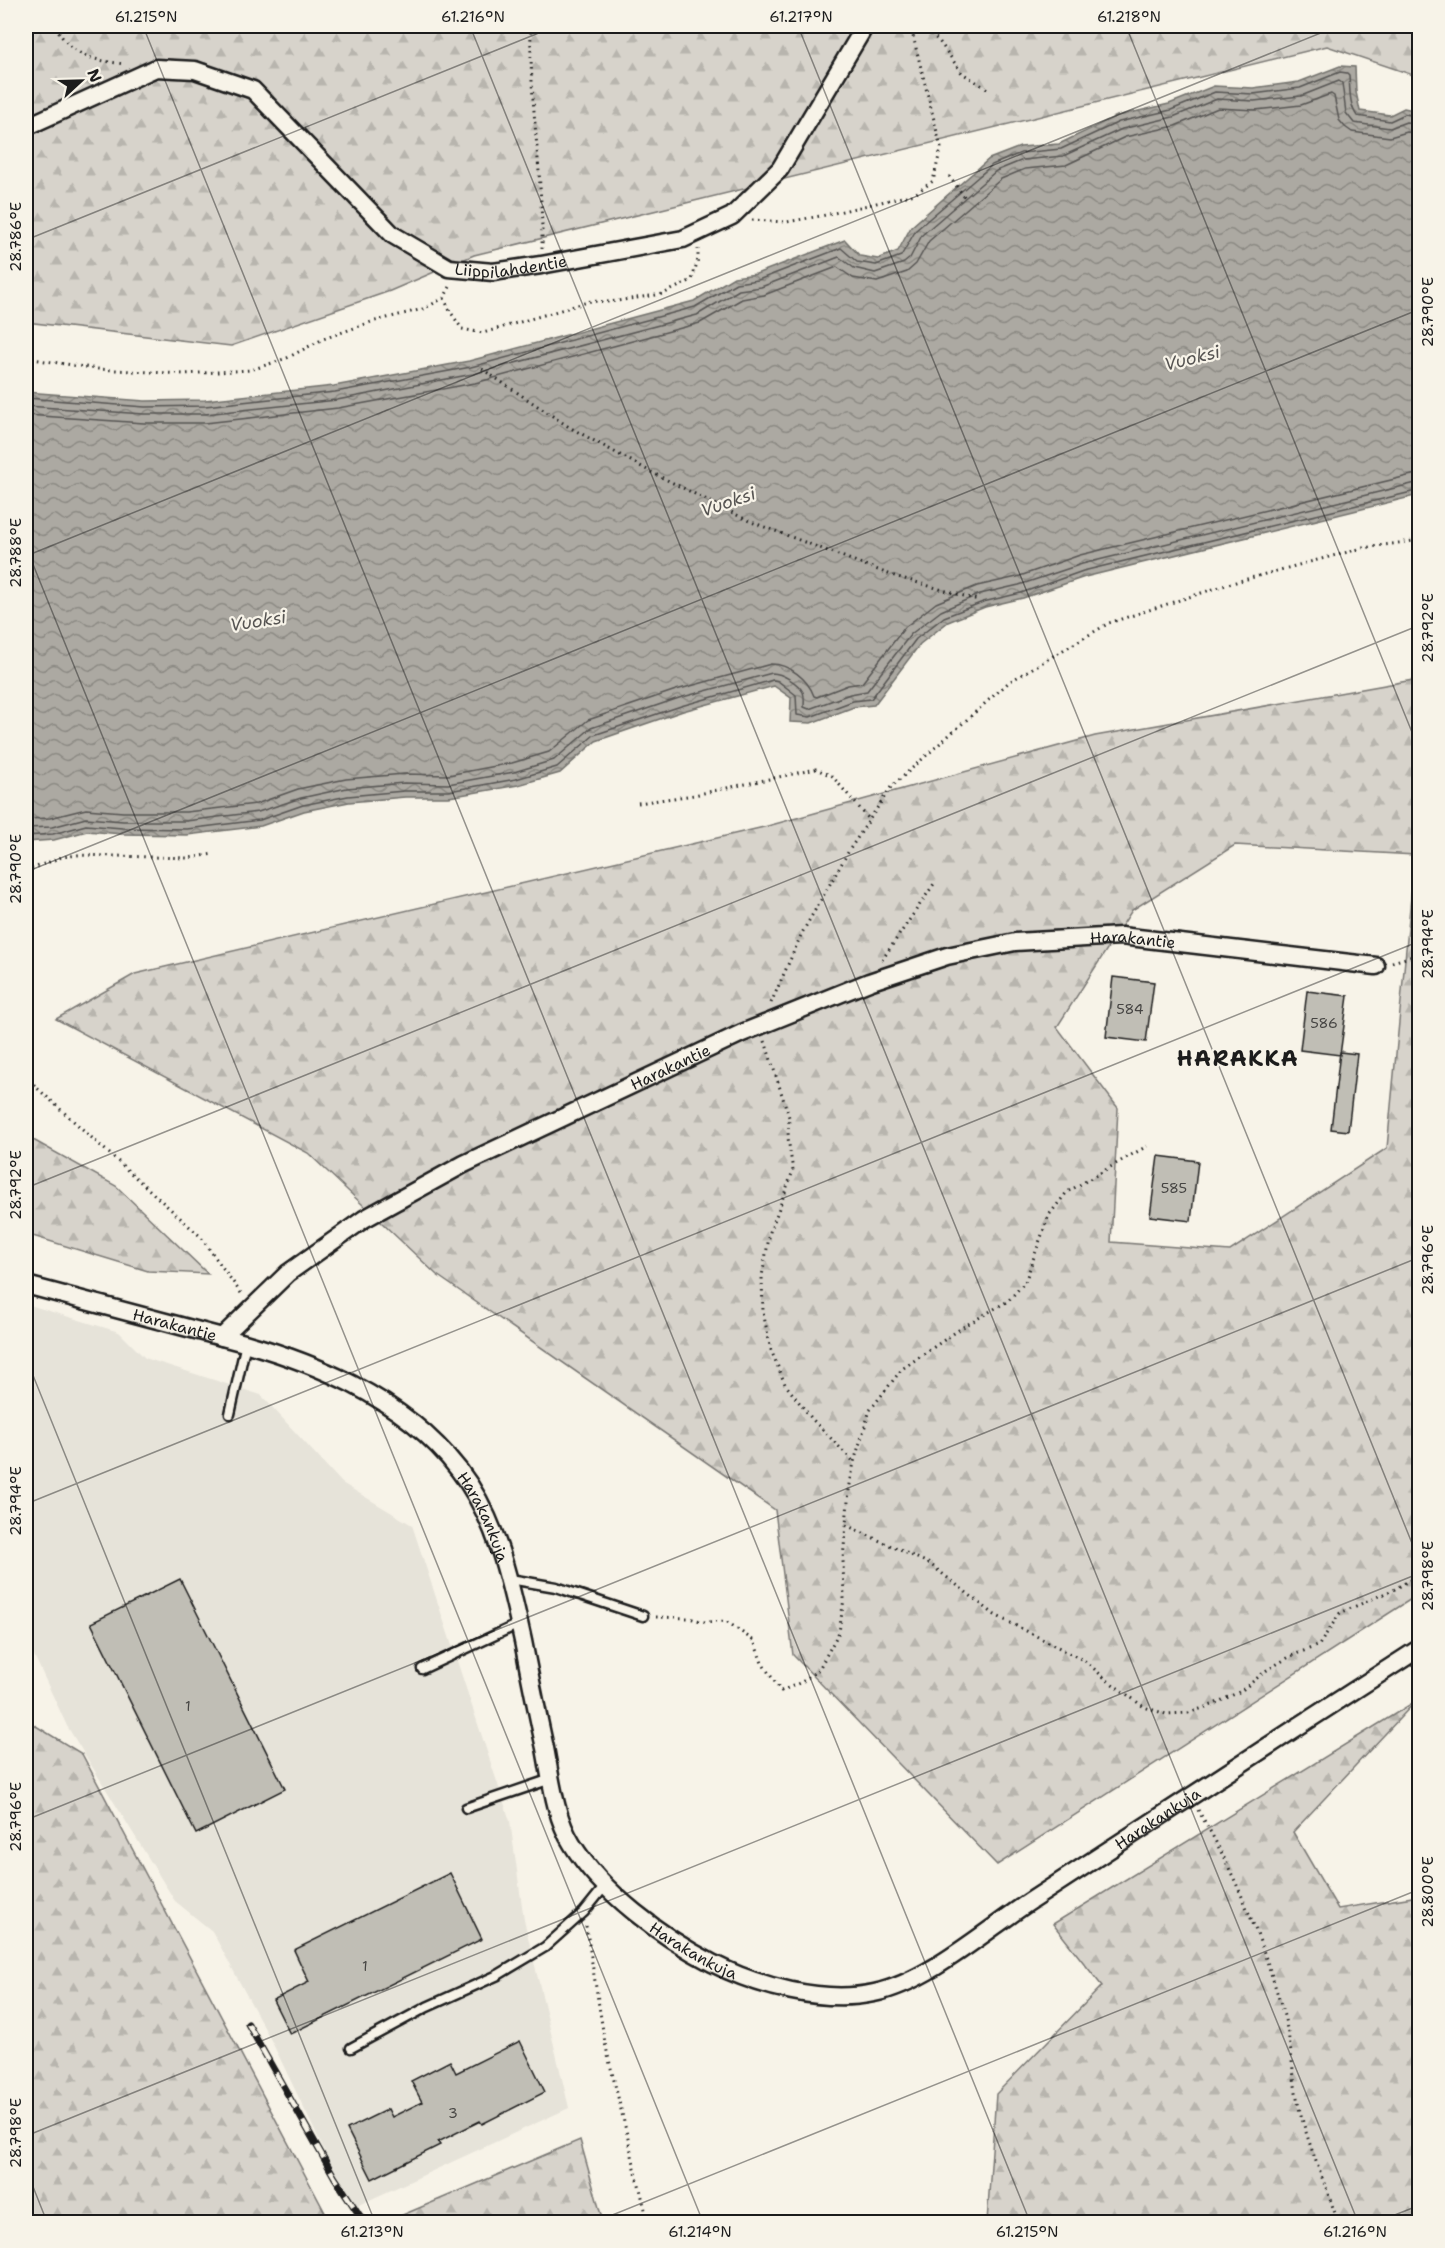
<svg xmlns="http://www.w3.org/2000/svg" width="1445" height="2248" font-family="'Shantell Sans',sans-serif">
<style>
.built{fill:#e6e3d9}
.forest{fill:url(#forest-firs);stroke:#7a7874;stroke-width:1.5;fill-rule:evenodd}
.water{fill:url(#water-waves);stroke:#72716c;stroke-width:1.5}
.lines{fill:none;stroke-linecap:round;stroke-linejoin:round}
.shore{stroke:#565452;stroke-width:1.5}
.building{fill:#c0beb5;stroke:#1c1c1c;stroke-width:1.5}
.lane-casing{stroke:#1c1c1c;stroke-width:13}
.street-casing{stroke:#1c1c1c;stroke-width:21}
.path{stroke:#1c1c1c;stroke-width:3;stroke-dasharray:1.5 4.5;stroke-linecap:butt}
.lane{stroke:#f7f3e8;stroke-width:8}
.street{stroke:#f7f3e8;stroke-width:16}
.rail-casing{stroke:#1c1c1c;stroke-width:7}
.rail{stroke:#f7f3e8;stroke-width:4.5;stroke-dasharray:14;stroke-linecap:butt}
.ticks{fill:none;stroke:#1c1c1c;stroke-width:1.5;stroke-opacity:0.45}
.labels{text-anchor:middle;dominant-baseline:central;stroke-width:4.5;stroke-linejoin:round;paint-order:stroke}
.number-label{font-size:14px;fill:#454442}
.street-label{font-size:16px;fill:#1c1c1c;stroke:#f7f3e8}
.water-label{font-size:18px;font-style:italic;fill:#565452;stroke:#f7f3e8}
.district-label{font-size:22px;font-weight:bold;letter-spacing:1.5px;fill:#1c1c1c;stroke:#f7f3e8}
.neatline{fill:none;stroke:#1c1c1c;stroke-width:2}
.ticks-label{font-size:15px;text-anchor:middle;fill:#1c1c1c}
</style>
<defs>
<pattern id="forest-firs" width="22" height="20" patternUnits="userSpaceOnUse" patternTransform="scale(1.5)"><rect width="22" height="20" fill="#d7d3cb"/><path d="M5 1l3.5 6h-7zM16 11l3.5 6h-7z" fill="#b8b5ae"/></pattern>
<pattern id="water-waves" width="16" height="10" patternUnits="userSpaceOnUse" patternTransform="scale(1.5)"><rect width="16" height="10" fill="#aca9a2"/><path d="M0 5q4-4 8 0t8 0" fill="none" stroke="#8b8983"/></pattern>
</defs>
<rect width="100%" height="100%" fill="#f7f3e8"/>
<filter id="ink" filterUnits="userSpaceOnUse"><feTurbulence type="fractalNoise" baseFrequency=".0167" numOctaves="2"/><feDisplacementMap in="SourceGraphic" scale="12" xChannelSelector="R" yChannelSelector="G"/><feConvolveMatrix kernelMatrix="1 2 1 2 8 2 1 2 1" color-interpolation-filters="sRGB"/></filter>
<g filter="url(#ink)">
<path class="built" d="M 26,1304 L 119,1332 L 145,1358 L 261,1395 L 342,1483 L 412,1525 L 510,1821 L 524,1920 L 569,2108 L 352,2208 L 273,2044 L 212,1931 L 175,1901 L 67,1726 L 26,1638 Z"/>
<path class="forest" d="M 26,26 L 1419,26 L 1419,77 L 1327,46 L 474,255 L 390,291 L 231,346 L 26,322 Z
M 1419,679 L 1419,1594 L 997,1865 L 793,1655 L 775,1510 L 437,1275 L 308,1153 L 56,1019 L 135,974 L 764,827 L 1095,736 ZM 1235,845 L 1415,855 L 1387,1148 L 1230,1251 L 1111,1242 L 1118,1108 L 1057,1027 L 1132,910 Z
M 26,1136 L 116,1186 L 208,1274 L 148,1271 L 26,1234 Z
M 1416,1701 L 1293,1832 L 1338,1909 L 1419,1896 L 1419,2222 L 987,2222 L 996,2094 L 1102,1986 L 1053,1924 Z
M 26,1720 L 82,1754 L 330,2222 L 31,2222 L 26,2220 Z
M 580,2140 L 603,2222 L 386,2222 Z"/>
<path class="water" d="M 1340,66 L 1355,67 L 1356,92 L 1360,111 L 1390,115 L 1404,108 L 1419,111 L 1419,495 L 1085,577 L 1023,598 L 985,607 L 948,622 L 920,644 L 874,705 L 854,707 L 811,723 L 790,722 L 791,698 L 774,686 L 683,711 L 596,741 L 560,773 L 518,785 L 449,797 L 405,797 L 349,802 L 304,811 L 261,826 L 187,835 L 122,834 L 87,831 L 54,840 L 26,842 L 26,392 L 145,401 L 205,400 L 334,386 L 469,361 L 694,301 L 734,277 L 756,274 L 845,240 L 860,256 L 878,259 L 898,251 L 911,227 L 989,159 L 1020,147 L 1059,144 L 1117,116 L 1169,104 L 1214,86 L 1253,88 L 1299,82 Z"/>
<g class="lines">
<path class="shore" d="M 26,398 L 145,407 L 205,406 L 335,392 L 471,367 L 695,307 L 736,283 L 758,280 L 841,248 L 857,262 L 876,265 L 901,256 L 916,230 L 992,165 L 1021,153 L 1061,149 L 1119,122 L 1171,110 L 1215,92 L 1253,94 L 1300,88 L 1340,72 L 1347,73 L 1349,75 C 1350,88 1349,105 1357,116 L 1390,121 L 1405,114 L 1420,116
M 26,406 L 144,414 L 205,414 L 337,400 L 473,374 L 697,315 L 739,290 L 761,287 L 839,257 L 854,268 L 875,273 L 904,263 L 910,258 L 922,235 L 996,171 L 1023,160 L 1063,156 L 1122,129 L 1173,117 L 1217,99 L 1254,101 L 1301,96 L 1339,81 L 1342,83 L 1346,113 L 1354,123 L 1390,128 L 1406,122 L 1420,124
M 26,415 L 144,423 L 205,423 L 338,408 L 475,383 L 700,323 L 742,299 L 764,295 L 837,267 L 853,278 L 877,282 L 907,272 L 916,264 L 929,241 L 1001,179 L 1025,169 L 1066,165 L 1125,137 L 1175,126 L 1218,108 L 1255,110 L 1301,105 L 1331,94 L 1334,96 L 1339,120 L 1345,127 L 1352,132 L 1390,137 L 1407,132 L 1420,133
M 26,819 L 50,818 L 86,809 L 123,812 L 186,812 L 256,804 L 298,789 L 346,779 L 404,774 L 448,775 L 512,763 L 549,752 L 588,720 L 676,690 L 771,664 C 789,664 808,679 814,696 L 817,697 L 848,685 L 862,683 L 905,627 L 936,603 L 977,586 L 1017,577 L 1080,555 L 1420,473
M 26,828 L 52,827 L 86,818 L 123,821 L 186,821 L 258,812 L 301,798 L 347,788 L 404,783 L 448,784 L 514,772 L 554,760 L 591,728 L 679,698 L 772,673 C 782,673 798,683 803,692 C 805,697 804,702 804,707 L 809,709 L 850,694 L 867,691 L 911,634 L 941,611 L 980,594 L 1019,585 L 1082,564 L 1420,482
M 26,836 L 53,834 L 86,825 L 122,828 L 187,829 L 260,820 L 303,805 L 348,796 L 404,791 L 449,791 L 516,779 L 557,767 L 594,735 L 681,706 L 773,680 L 778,681 L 796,695 L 797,715 L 810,717 L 853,701 L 871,699 L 916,639 L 944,617 L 983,602 L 1021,593 L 1083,571 L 1420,490"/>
</g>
<path class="building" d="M 1113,977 L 1154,982 L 1146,1042 L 1106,1037 Z
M 1307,991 L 1348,996 L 1340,1055 L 1300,1050 Z
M 1340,1052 L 1357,1054 L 1348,1131 L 1331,1129 Z
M 1158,1156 L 1198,1161 L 1191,1221 L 1150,1216 Z
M 180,1579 L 285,1789 L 196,1834 L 91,1623 Z
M 450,1873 L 482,1939 L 290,2034 L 273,2000 L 309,1982 L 294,1950 Z
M 520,2041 L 545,2092 L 482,2124 L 480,2121 L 438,2142 L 440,2145 L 372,2179 L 347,2129 L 388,2109 L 392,2117 L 422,2102 L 411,2081 L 450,2061 L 456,2073 Z"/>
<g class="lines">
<defs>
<path id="lane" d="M 230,1414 L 246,1343
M 510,1579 L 556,1587 L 643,1616
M 422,1669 L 519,1624
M 466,1808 L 551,1779
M 351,2048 L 427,2007 L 498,1975 L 545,1947 L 584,1912 L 605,1886"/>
<g id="street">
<path id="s1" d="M 26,127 L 156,68 L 195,70 L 253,90 L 393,235 L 449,268 L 493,272 L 541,265 L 683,239 L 732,216 L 780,169 L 865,26"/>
<path id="s2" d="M 26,1285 L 222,1337 L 288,1273 L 364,1219 L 464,1164 L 742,1033 L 869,982 L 947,956 L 1015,942 L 1121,936 L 1376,966"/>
<path id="s3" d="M 222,1337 C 309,1359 402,1396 459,1470 C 497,1519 510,1581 523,1641 C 530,1677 537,1712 545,1748 C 551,1779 555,1817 572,1844 C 602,1893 662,1937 712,1963 C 757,1986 823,2004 874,1993 C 928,1982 986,1930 1032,1900 C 1161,1816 1290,1731 1420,1648"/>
</g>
</defs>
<use href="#lane" class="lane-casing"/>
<use href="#street" class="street-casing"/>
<path class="path" d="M 56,26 C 70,57 94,60 124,64
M 531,26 C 529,100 543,174 542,249
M 922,26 L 939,41 L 962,73 L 989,90
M 949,176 L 966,199
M 752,220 L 786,222 L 821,216 L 915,194 L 933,181 L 941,148 L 913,36 L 908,26
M 444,298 L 450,311 L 462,329 L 483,333 L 591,301 L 610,302 L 663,294 L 692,280 L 698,259 L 698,249
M 26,358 L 98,369 L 184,374 L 251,370 L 287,358 L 323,339 L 371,322 L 423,309 L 444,298 L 451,285
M 482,369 L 569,427 L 651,472 L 749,521 L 891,575 L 978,600
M 638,803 L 694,795 L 816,769 L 832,776 L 869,819
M 26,871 L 62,857 L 78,855 L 189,858 L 213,854
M 882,960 L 936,881
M 1392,962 L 1420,954
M 771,1003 L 802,933 L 850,849 L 891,787 L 1009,682 L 1109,623 L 1232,583 L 1306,563 L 1363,548 L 1420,540
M 765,1041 L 789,1117 L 788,1138 L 793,1171 L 770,1232 L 762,1276 L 763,1312 L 771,1350 L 785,1384 L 812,1419 L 854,1462
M 26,1075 L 36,1087 L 200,1236 L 243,1296
M 846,1525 L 930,1564 L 995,1615 L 1085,1661 L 1107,1680 L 1144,1707 L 1166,1714 L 1188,1713 L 1212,1705 L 1241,1691 L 1267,1670 L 1291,1656 L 1319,1645 L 1340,1613 L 1395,1589 L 1420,1574
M 656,1617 L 689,1618 L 705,1622 L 726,1621 L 754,1641 L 762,1663 L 781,1691 L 802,1682 L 819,1669 L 839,1632 L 844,1599 L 843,1559 L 849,1490 L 854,1462 L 870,1410 L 902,1369 L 963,1327 L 1008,1301 L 1025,1282 L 1049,1215 L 1067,1192 L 1147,1146
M 1198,1810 C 1236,1874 1264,1945 1284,2016 C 1293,2048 1292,2083 1301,2115 C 1311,2152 1326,2186 1338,2222
M 586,1926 L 605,2043 L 648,2222"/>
<use href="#lane" class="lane"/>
<use href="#street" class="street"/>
<defs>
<path id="rail" d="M 248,2024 L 335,2178 L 364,2222"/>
</defs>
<use href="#rail" class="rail-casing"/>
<use href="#rail" class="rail"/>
</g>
</g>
<path class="ticks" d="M 143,26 L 1030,2222M 470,26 L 1358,2222M 798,26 L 1420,1563M 1126,26 L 1420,752M 26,240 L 556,26M 26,547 L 703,2222M 26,556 L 1338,26M 26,872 L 1420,309M 26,1188 L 1420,625M 26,1358 L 375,2222M 26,1504 L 1420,941M 26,1820 L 1420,1257M 26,2136 L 1420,1573M 26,2169 L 47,2222M 595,2222 L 1420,1889M 1377,2222 L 1420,2205"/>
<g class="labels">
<g class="number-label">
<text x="1130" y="1009">584</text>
<text x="1324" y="1023">586</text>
<text x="1174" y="1188">585</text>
<text x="188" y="1706">1</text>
<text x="365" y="1966">1</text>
<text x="453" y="2113">3</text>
</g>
<g class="street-label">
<text stroke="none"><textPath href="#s1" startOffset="572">Liippilahdentie</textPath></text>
<text stroke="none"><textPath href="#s2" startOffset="1216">Harakantie</textPath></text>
<text stroke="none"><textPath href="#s2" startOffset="730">Harakantie</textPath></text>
<text stroke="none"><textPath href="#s2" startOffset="154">Harakantie</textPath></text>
<text stroke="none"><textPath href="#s3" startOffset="330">Harakankuja</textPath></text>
<text stroke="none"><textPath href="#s3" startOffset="1358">Harakankuja</textPath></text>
<text stroke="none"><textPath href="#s3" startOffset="834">Harakankuja</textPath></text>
</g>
<g class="water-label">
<text transform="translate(1192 358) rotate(-14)">Vuoksi</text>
<text transform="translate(728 502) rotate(-19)">Vuoksi</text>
<text transform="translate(258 621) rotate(-9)">Vuoksi</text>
</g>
<g class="district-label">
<text x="1238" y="1058">HARAKKA</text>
</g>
</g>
<rect width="1445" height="2248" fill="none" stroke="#f7f3e8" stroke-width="66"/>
<g transform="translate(81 81) rotate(68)" stroke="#f7f3e8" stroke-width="4.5" paint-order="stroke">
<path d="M0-4.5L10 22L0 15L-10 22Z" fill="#1c1c1c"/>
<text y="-9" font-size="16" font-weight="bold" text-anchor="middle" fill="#1c1c1c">N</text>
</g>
<rect x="33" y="33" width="1379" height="2182" class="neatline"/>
<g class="ticks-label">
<text x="146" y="22">61.215°N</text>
<text x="473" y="22">61.216°N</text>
<text x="801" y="22">61.217°N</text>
<text x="1129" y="22">61.218°N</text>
<text transform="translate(16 237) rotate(-90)" y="5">28.786°E</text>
<text transform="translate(1428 312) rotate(-90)" y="5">28.790°E</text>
<text transform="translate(16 553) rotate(-90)" y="5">28.788°E</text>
<text transform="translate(1428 628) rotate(-90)" y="5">28.792°E</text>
<text transform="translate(16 869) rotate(-90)" y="5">28.790°E</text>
<text transform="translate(1428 944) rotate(-90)" y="5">28.794°E</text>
<text transform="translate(16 1185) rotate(-90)" y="5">28.792°E</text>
<text transform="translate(1428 1260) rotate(-90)" y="5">28.796°E</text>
<text transform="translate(16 1501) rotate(-90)" y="5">28.794°E</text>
<text transform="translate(1428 1576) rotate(-90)" y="5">28.798°E</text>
<text transform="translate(16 1817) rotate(-90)" y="5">28.796°E</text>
<text transform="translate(1428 1892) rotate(-90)" y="5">28.800°E</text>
<text transform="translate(16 2133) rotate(-90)" y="5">28.798°E</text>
<text x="372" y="2237">61.213°N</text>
<text x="700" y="2237">61.214°N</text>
<text x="1027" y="2237">61.215°N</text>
<text x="1355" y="2237">61.216°N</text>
</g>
</svg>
